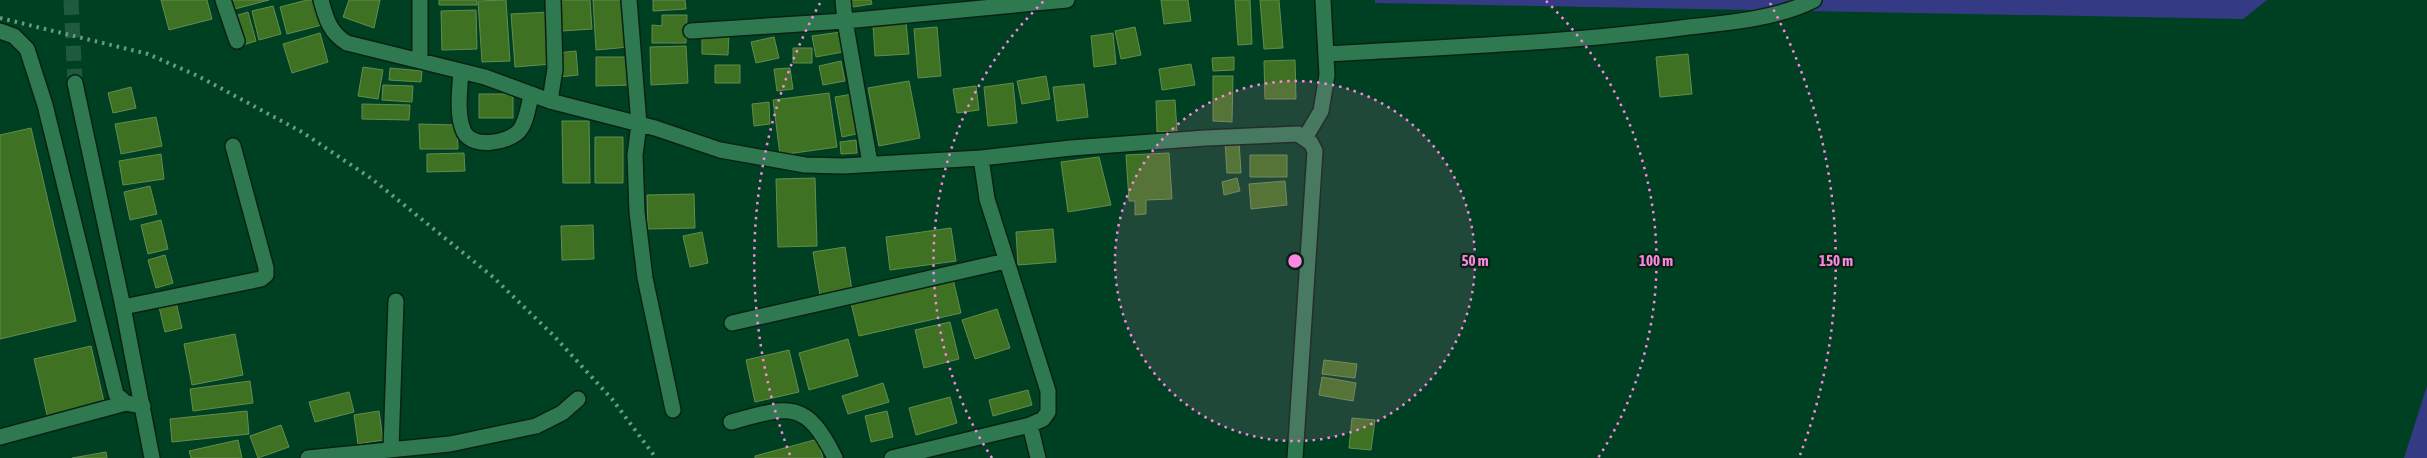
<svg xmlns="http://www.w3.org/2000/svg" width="2427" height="458" font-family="'Asap Condensed',sans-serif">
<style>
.green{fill:#353a84}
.building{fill:#3f7122;stroke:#638c4f}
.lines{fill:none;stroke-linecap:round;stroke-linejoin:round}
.tertiary-tunnel{stroke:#1e5a3d;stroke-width:15;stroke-dasharray:15 8;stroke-linecap:butt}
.minor-casing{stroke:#0a2114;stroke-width:18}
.tertiary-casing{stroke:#0a2114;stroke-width:18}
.minor{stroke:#2e794f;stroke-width:15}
.tertiary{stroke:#2e794f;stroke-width:15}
.rail{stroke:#699b80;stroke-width:4;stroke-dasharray:2.5 5;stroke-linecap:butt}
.ring{fill:none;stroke:#fd86e2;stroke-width:2.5;stroke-dasharray:2.5 5}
.centre{fill:#fd86e2;stroke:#032212;stroke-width:2.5}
.ring-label{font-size:15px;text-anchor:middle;font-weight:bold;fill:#fd86e2;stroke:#032212;stroke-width:4.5;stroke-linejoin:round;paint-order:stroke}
</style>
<rect width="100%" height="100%" fill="#004022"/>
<path class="green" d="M 1375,0 L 2267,0 L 2243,19 L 1375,3 Z
M 2427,386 L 2427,458 L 2404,458 Z"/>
<path class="building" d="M 161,0 L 207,0 L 212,19 L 169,30 Z
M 229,0 L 269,0 L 231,10 Z
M 307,0 L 315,0 L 322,25 L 287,34 L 280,7 Z
M 349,0 L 380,0 L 374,28 L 343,17 Z
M 439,0 L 477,0 L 477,5 L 439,5 Z
M 506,0 L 510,61 L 482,62 L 478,1 Z
M 560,0 L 590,0 L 592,29 L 562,31 Z
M 593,0 L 626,0 L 629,47 L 596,50 Z
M 653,0 L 685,0 L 686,9 L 653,11 Z
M 851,0 L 871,0 L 872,4 L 853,7 Z
M 1161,0 L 1188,0 L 1191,21 L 1164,24 Z
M 1235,0 L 1250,0 L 1252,44 L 1238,45 Z
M 1260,0 L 1279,0 L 1283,48 L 1264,49 Z
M 273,6 L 281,34 L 259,40 L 252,11 Z
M 476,10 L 477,49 L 442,50 L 441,11 Z
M 248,12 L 256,41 L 243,45 L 235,16 Z
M 549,12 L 552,64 L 515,67 L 511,14 Z
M 662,15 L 687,15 L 686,43 L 652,43 L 652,25 L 662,26 Z
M 906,22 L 909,54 L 875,56 L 873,25 Z
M 937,27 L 941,76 L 918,78 L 914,29 Z
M 1135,27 L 1141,55 L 1121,59 L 1115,31 Z
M 841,32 L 843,52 L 816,57 L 812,36 Z
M 320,33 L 328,62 L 292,73 L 283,44 Z
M 702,33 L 729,33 L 728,55 L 702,54 Z
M 1113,33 L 1116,64 L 1094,67 L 1091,36 Z
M 774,37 L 779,58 L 756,63 L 751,42 Z
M 686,46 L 688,83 L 651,85 L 650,47 Z
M 793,48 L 812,48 L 812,63 L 793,63 Z
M 576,51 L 578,75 L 560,77 L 557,53 Z
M 1688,54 L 1692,94 L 1660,97 L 1656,57 Z
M 596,57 L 632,57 L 632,85 L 596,86 Z
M 1234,57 L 1234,70 L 1213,71 L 1212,58 Z
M 1295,60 L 1296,99 L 1265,99 L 1264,61 Z
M 841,61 L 845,81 L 823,85 L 819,66 Z
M 1191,64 L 1195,85 L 1162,90 L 1159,69 Z
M 715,65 L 740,65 L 740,83 L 715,83 Z
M 363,67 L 383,70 L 378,99 L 358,96 Z
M 390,68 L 422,71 L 421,82 L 389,80 Z
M 790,68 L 793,89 L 777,91 L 774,69 Z
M 1046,76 L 1050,99 L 1022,104 L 1017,81 Z
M 1213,76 L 1233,76 L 1232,122 L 1213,121 Z
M 909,81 L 920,138 L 879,146 L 868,88 Z
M 1013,83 L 1017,123 L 988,126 L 984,87 Z
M 1084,84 L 1088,117 L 1057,121 L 1053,87 Z
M 383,85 L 413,86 L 412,102 L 382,100 Z
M 976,86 L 979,110 L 957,113 L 953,89 Z
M 131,87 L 136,108 L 113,113 L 108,93 Z
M 829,93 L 837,147 L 780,155 L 773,100 Z
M 479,94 L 513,94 L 513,118 L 479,118 Z
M 853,94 L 861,133 L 842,137 L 835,97 Z
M 1175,100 L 1177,131 L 1157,132 L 1156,101 Z
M 769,102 L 770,124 L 754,126 L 752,104 Z
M 362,104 L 410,105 L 409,120 L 362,119 Z
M 156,117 L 162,146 L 121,154 L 115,124 Z
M 562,121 L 589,121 L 590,183 L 563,183 Z
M 419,124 L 457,125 L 458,149 L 420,149 Z
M 31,128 L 76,321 L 0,339 L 0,135 Z
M 595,137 L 623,137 L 623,183 L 595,183 Z
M 856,140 L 857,153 L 841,154 L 840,142 Z
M 1239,141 L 1241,173 L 1227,173 L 1225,142 Z
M 464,153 L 465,171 L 427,172 L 427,154 Z
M 1169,153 L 1172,199 L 1146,200 L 1146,214 L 1135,215 L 1135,201 L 1129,201 L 1126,155 Z
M 161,154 L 164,179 L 123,185 L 119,161 Z
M 1250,155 L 1287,155 L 1287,177 L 1250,177 Z
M 1099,157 L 1111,205 L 1068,212 L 1061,162 Z
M 815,178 L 817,246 L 778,247 L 776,179 Z
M 1237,178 L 1240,191 L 1224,195 L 1222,182 Z
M 1285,181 L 1287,205 L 1251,209 L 1249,184 Z
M 150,186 L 157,214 L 130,220 L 124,192 Z
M 694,194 L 695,228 L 648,229 L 647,195 Z
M 161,220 L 168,249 L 148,254 L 141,225 Z
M 593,225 L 594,259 L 562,260 L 561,226 Z
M 951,228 L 956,261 L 890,270 L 886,237 Z
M 1053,229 L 1056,262 L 1018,265 L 1016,232 Z
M 702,232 L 708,263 L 690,267 L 683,236 Z
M 845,247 L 852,290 L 820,295 L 813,252 Z
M 165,255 L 173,283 L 156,288 L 148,260 Z
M 953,279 L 961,313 L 859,336 L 851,303 Z
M 175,298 L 182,328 L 165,332 L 158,303 Z
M 997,309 L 1010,348 L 975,359 L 962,320 Z
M 950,322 L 959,359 L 924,368 L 915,330 Z
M 235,334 L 243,375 L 192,385 L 184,344 Z
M 848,339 L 858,376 L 809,390 L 799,353 Z
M 91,346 L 105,406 L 48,419 L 34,359 Z
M 789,350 L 799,392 L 755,402 L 746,360 Z
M 1324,360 L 1357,364 L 1355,378 L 1322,374 Z
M 1322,377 L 1356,383 L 1353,401 L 1319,395 Z
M 250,381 L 253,403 L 193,411 L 190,389 Z
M 883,383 L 889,402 L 848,414 L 842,396 Z
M 1028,390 L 1032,405 L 993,416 L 989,400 Z
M 349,392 L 354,412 L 315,422 L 309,402 Z
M 950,397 L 957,423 L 916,435 L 909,408 Z
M 247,411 L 249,434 L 172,442 L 170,419 Z
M 379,411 L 383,440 L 358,444 L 354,415 Z
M 887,411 L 893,437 L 871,442 L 865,416 Z
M 1352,418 L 1375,420 L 1371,450 L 1349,448 Z
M 281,425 L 289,447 L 258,458 L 250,436 Z
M 818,439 L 823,458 L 755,458 L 755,456 Z
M 238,440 L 242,458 L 191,458 L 189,451 Z
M 106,452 L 107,458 L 72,458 Z"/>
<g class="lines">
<path class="tertiary-tunnel" d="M 71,0 L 75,83"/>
<defs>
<path id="minor" d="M 223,0 L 237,41
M 321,0 C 326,19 330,33 347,43 L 485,77 L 550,101 L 655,128 L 720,150 L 805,165 L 843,166 L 981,158 L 1071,148 L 1205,138 L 1298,134 L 1311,143 L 1315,151 L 1295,458
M 420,0 L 420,60
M 629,0 L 639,124 L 635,155 L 637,212 L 645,278 L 673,410
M 843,0 L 845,21 L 870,163
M 0,31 L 14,36 L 27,49 L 45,105 L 116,394 L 126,403 L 143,406
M 691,31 L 845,21 L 1067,0
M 1326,54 C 1444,47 1563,43 1681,28 C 1724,23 1774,20 1814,0
M 461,71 C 460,89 456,115 464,132 C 473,149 508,143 519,131 C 527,122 528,105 532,94
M 550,101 L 555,69 L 553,0
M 1305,138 L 1321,111 L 1327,75 L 1323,0
M 981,158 L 987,199 L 1048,391 L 1048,412 L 1043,419 L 1030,425 L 1038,458
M 123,307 L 261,279 L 266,275 L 266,268 L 233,146
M 732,323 L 1006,261
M 731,422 C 789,406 806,399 835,458
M 0,437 L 126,403
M 391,449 L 396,301
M 308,458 L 450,444 L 536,426 L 562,413 L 578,399
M 892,458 L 1030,425"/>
<path id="tertiary" d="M 75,83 L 123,307 L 152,458"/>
</defs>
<use href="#minor" class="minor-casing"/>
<use href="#tertiary" class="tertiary-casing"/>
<use href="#minor" class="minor"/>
<use href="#tertiary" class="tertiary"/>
<path class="rail" d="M 0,18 L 148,54 L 198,76 L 302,132 L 372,179 L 493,277 L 553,335 L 612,399 L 656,458"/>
</g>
<circle cx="1295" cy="261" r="180" fill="#fd86e2" fill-opacity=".12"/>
<g class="ring">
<circle cx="1295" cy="261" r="180"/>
<path d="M992 458A361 361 0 0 1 1044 1M1546 1A361 361 0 0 1 1598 458"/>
<path d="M790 455A541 541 0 0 1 820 3M1770 3A541 541 0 0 1 1800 455"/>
</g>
<circle cx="1295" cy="261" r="8" class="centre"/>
<g class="ring-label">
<text x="1475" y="266">50 m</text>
<text x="1656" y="266">100 m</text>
<text x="1836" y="266">150 m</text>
</g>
</svg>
